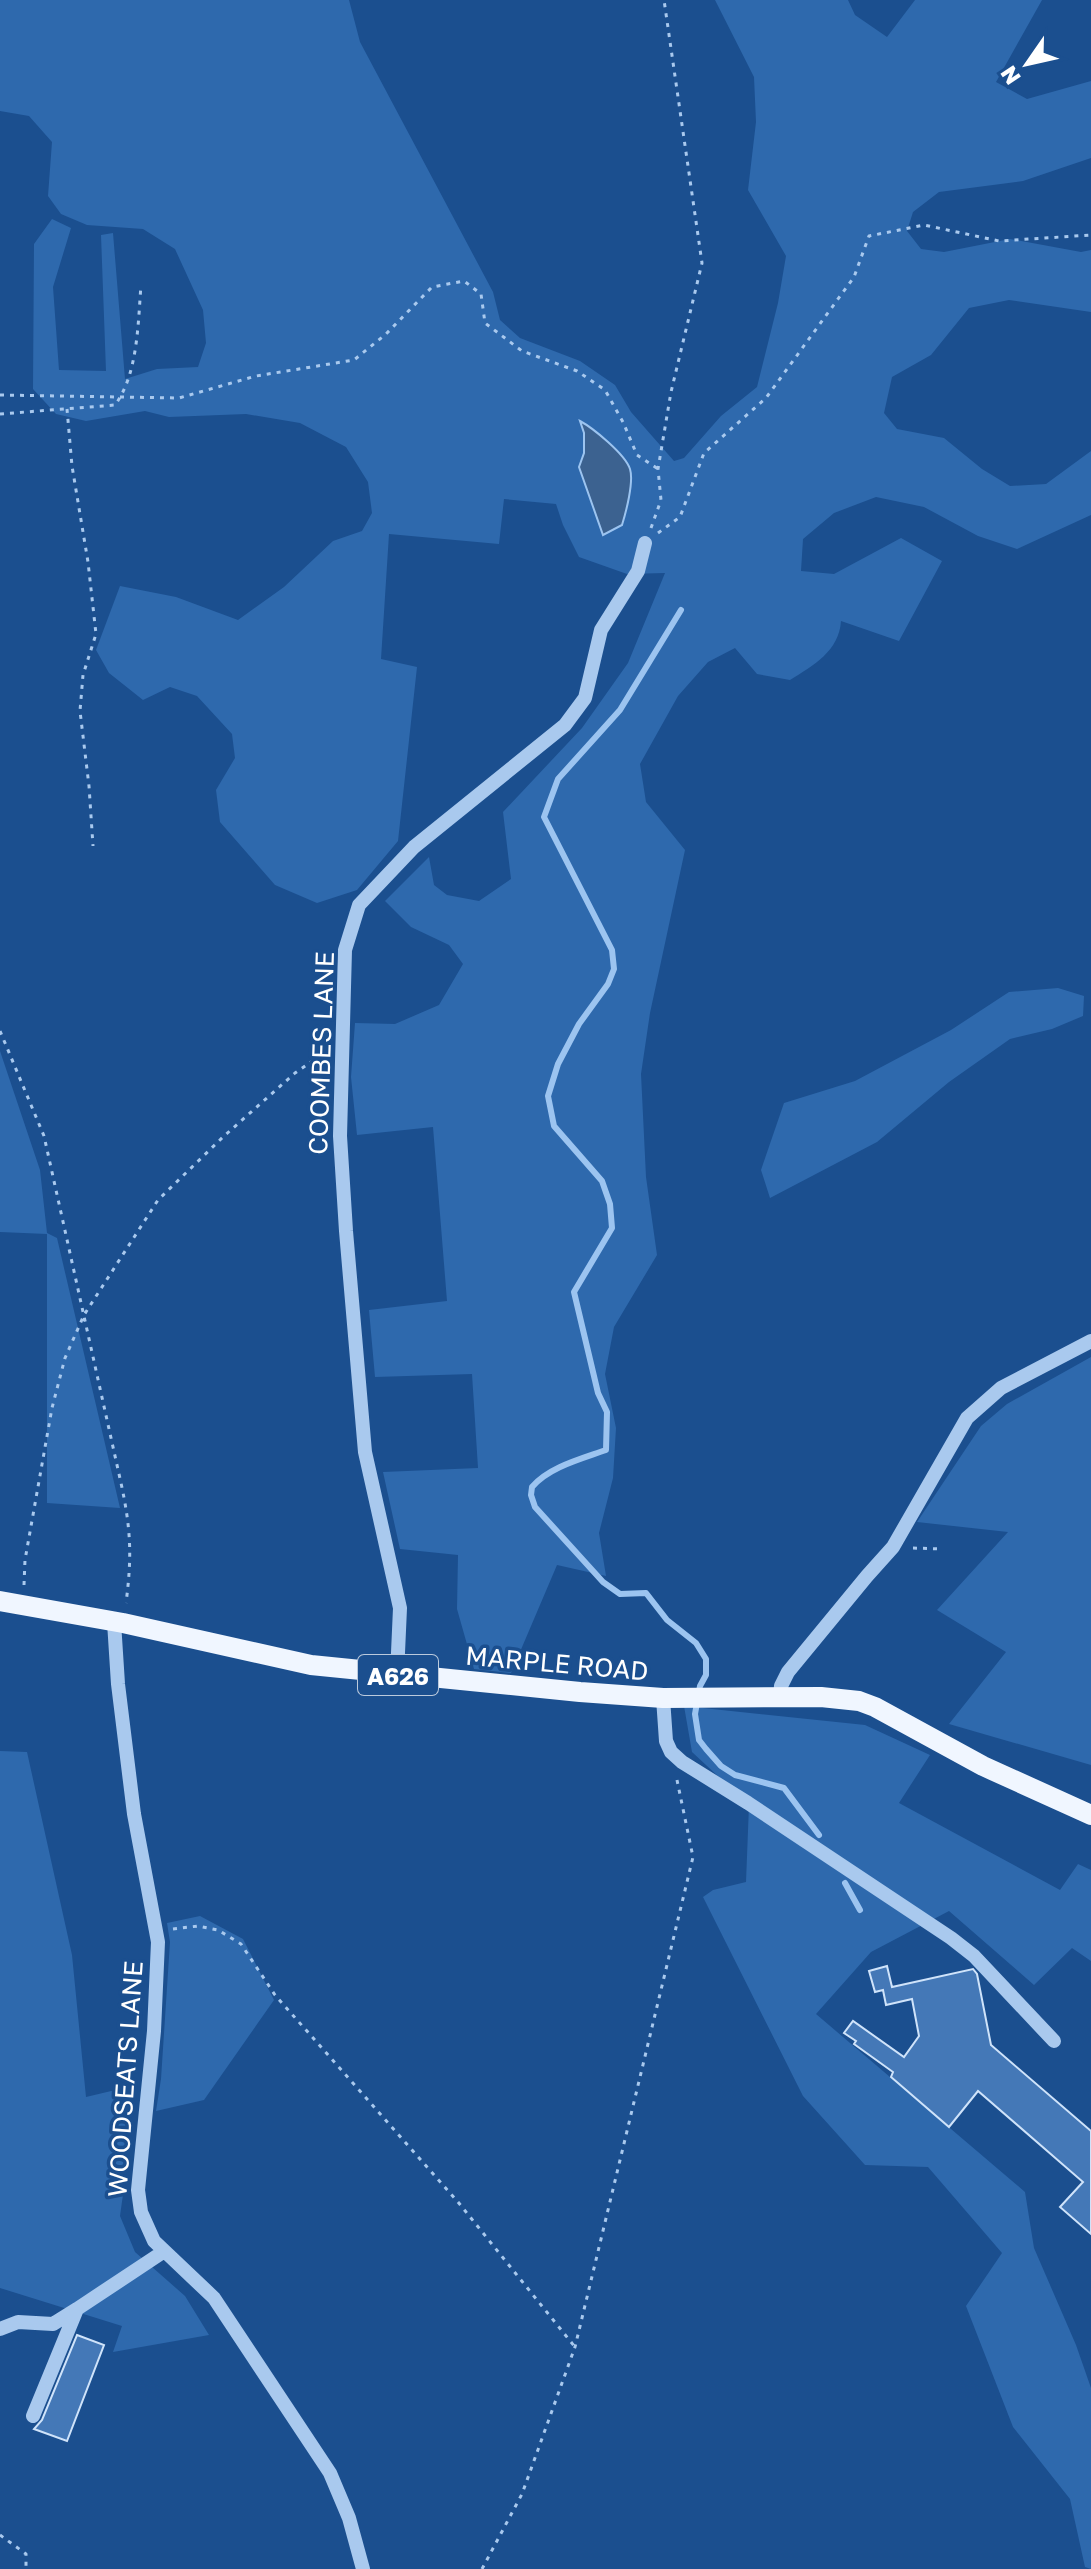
<svg xmlns="http://www.w3.org/2000/svg" width="1091" height="2569" font-family="'Golos Text',sans-serif">
<style>
.green{fill:#2e69ad}
.water{fill:#3c6290;stroke:#9cc4f0;stroke-width:2}
.lines{fill:none;stroke-linecap:round;stroke-linejoin:round}
.stream{stroke:#9cc4f0;stroke-width:6}
.building{fill:#4478b7;stroke:#cfe3fa;stroke-width:2}
.path{stroke:#a9c9ee;stroke-width:3;stroke-dasharray:4 6;stroke-linecap:butt}
.minor{stroke:#a9c9ee;stroke-width:14}
.major{stroke:#f0f6ff;stroke-width:20}
.labels{text-anchor:middle;dominant-baseline:central;stroke-width:7;stroke-linejoin:round;paint-order:stroke}
.shield{fill:#1b4f8f;stroke:#bbcadd;stroke-width:2}
.shield-label{font-size:24px;font-weight:bold;fill:#fff}
.street-label{font-size:26px;fill:#fff;stroke:#1b4f8f}
</style>
<rect width="100%" height="100%" fill="#1b4f8f"/>
<path class="green" d="M 0,0 L 349,0 L 360,42 L 493,292 L 500,320 L 520,338 L 580,361 L 615,385 L 631,412 L 674,461 L 684,458 L 721,416 L 757,387 L 778,303 L 786,256 L 748,190 L 756,122 L 754,77 L 715,0 L 848,0 L 855,15 L 887,37 L 915,0 L 1042,0 L 996,82 L 1027,99 L 1091,81 L 1091,158 L 1023,181 L 939,192 L 913,212 L 907,231 L 921,249 L 944,252 L 1010,239 L 1081,252 L 1091,250 L 1091,312 L 1009,300 L 969,308 L 931,355 L 892,377 L 884,413 L 897,429 L 944,438 L 982,469 L 1010,486 L 1046,484 L 1091,451 L 1091,515 L 1017,549 L 978,536 L 924,507 L 876,497 L 834,513 L 803,539 L 801,571 L 834,574 L 901,538 L 942,561 L 899,641 L 841,621 C 839,651 814,665 790,680 L 757,674 L 735,648 L 708,662 L 678,696 L 640,764 L 646,802 L 685,850 L 650,1013 L 641,1074 L 646,1177 L 657,1255 L 614,1327 L 605,1374 L 616,1428 L 613,1478 L 599,1533 L 606,1576 L 557,1565 L 511,1673 L 474,1669 L 457,1609 L 458,1555 L 400,1549 L 383,1472 L 478,1468 L 472,1374 L 375,1377 L 369,1310 L 447,1301 L 433,1127 L 357,1135 L 351,1077 L 355,1023 L 395,1024 L 439,1005 L 463,964 L 449,945 L 411,927 L 385,901 L 429,857 L 434,885 L 447,895 L 479,901 L 511,879 L 503,812 L 582,728 L 628,663 L 665,573 L 627,574 L 579,557 L 563,525 L 556,504 L 504,499 L 499,544 L 389,534 L 381,659 L 417,667 L 398,841 L 357,890 L 317,903 L 275,885 L 220,822 L 216,790 L 235,758 L 232,734 L 197,696 L 170,687 L 143,700 L 109,673 L 96,650 L 120,586 L 176,597 L 238,620 L 284,587 L 333,541 L 362,531 L 372,513 L 368,482 L 346,447 L 300,423 L 246,414 L 169,417 L 145,411 L 86,421 L 56,414 L 33,389 L 34,244 L 52,219 L 71,228 L 53,287 L 59,370 L 106,371 L 101,235 L 113,233 L 125,379 L 157,369 L 198,367 L 206,343 L 203,310 L 175,249 L 143,229 L 87,225 L 61,214 L 48,196 L 52,142 L 29,116 L 0,111 Z
M 1058,988 L 1084,996 L 1083,1016 L 1052,1029 L 1010,1039 L 949,1082 L 877,1142 L 770,1198 L 761,1170 L 784,1103 L 855,1081 L 951,1030 L 1009,992 Z
M 0,1051 L 40,1170 L 47,1233 L 57,1238 L 120,1508 L 47,1503 L 47,1234 L 0,1232 Z
M 1091,1357 L 1091,1765 L 949,1724 L 1006,1652 L 937,1610 L 1008,1532 L 917,1522 L 981,1426 L 1007,1404 Z
M 684,1706 L 865,1725 L 930,1755 L 899,1803 L 1060,1890 L 1078,1864 L 1091,1870 L 1091,1961 L 1072,1948 L 1034,1985 L 949,1911 L 871,1952 L 816,2014 L 1025,2192 L 1034,2248 L 1076,2345 L 1091,2388 L 1091,2569 L 1085,2567 L 1070,2499 L 1013,2427 L 966,2306 L 1002,2253 L 928,2167 L 865,2165 L 803,2096 L 703,1897 L 713,1890 L 746,1882 L 749,1805 L 692,1752 Z
M 0,1751 L 27,1752 L 72,1955 L 86,2097 L 128,2087 L 125,2180 L 120,2216 L 135,2252 L 185,2296 L 209,2335 L 113,2352 L 122,2326 L 0,2288 Z
M 200,1916 L 243,1939 L 274,2000 L 204,2100 L 156,2111 L 161,2079 L 170,1942 L 167,1923 Z"/>
<path class="water" d="M 580,421 C 593,428 625,454 630,469 C 634,482 626,512 622,525 L 603,535 L 579,467 L 584,453 L 584,433 Z"/>
<g class="lines">
<path class="stream" d="M 681,610 L 620,710 L 558,779 L 544,817 L 612,950 L 614,969 L 608,984 L 579,1024 L 558,1064 L 548,1096 L 554,1126 L 602,1181 L 610,1204 L 612,1228 L 574,1292 L 598,1393 L 607,1412 L 606,1450 C 581,1459 549,1467 532,1487 L 531,1495 L 535,1507 L 603,1582 L 620,1594 L 646,1593 L 667,1620 L 696,1643 L 706,1659 L 706,1675 L 700,1686 L 695,1714 L 699,1740 L 706,1749 L 721,1766 L 735,1775 L 784,1788 L 819,1835
M 845,1883 L 860,1910"/>
</g>
<path class="building" d="M 887,1966 L 892,1987 L 973,1969 L 977,1974 L 991,2045 L 1091,2131 L 1091,2234 L 1060,2207 L 1083,2182 L 978,2091 L 949,2127 L 891,2077 L 893,2072 L 854,2044 L 856,2041 L 844,2033 L 853,2021 L 904,2057 L 919,2036 L 912,1999 L 886,2005 L 883,1990 L 875,1992 L 869,1971 Z
M 77,2335 L 104,2345 L 67,2441 L 34,2429 L 42,2420 Z"/>
<g class="lines">
<path class="path" d="M 0,395 L 179,398 L 256,376 L 354,360 L 386,334 L 432,287 L 464,281 L 481,294 L 485,323 L 522,351 L 577,371 L 605,390 L 623,422 L 637,455 L 658,469
M 67,409 L 72,466 L 88,562 L 96,634 L 83,675 L 80,711 L 89,786 L 93,846
M 0,414 L 115,405 C 138,374 138,323 141,285
M 651,528 L 661,500 L 658,469 L 671,392 L 702,263 L 664,0
M 658,533 L 680,517 L 704,453 L 766,398 L 854,277 L 869,236 L 924,225 L 999,241 L 1091,235
M 0,1031 L 44,1136 L 121,1483 C 131,1529 132,1557 126,1603
M 913,1548 L 941,1549
M 24,1585 L 25,1560 L 52,1408 L 65,1358 L 84,1315 L 158,1200 L 223,1137 L 295,1073 L 327,1051
M 173,1929 L 198,1926 L 218,1930 L 241,1944 L 275,1995 L 458,2202 L 575,2347
M 0,2535 L 26,2554 L 26,2569
M 482,2569 L 522,2494 L 575,2347 L 693,1857 L 677,1780"/>
<path class="minor" d="M 114,1622 L 118,1684 L 134,1814 L 158,1942 L 154,2031 L 138,2190 L 141,2212 L 154,2241 L 214,2298 L 330,2473 L 349,2518 L 363,2569
M 397,1675 L 400,1608 L 365,1452 L 346,1231 L 340,1136 L 345,950 L 359,905 L 414,847 L 565,725 L 585,698 L 601,630 L 638,571 L 645,543
M 780,1696 L 781,1686 L 788,1672 L 867,1576 L 893,1547 L 967,1418 L 1001,1388 L 1091,1341
M 663,1698 L 666,1741 L 671,1752 L 682,1762 L 748,1803 L 951,1938 L 974,1956 L 1054,2041
M 0,2329 L 18,2322 L 53,2324 L 77,2309
M 33,2416 L 77,2309 L 163,2252"/>
<path class="major" d="M 0,1601 L 123,1623 L 311,1665 L 580,1692 L 663,1698 L 821,1697 L 859,1701 L 875,1707 L 983,1766 L 1091,1815"/>
</g>
<g class="labels">
<rect class="shield" x="358" y="1655" width="80" height="40" rx="6"/>
<g class="shield-label">
<text x="398" y="1675">A626</text>
</g>
<g class="street-label">
<text transform="translate(321 1053) rotate(-88)">COOMBES LANE</text>
<text transform="translate(557 1663) rotate(5)">MARPLE ROAD</text>
<text transform="translate(125 2079) rotate(-86)">WOODSEATS LANE</text>
</g>
</g>
<g transform="translate(1027 64) rotate(236)" stroke="#1b4f8f" stroke-width="6" paint-order="stroke">
<path d="M0-6L14 30L0 20L-14 30Z" fill="#ffffff"/>
<text y="-12" font-size="22" font-weight="bold" text-anchor="middle" fill="#ffffff">N</text>
</g>
</svg>
